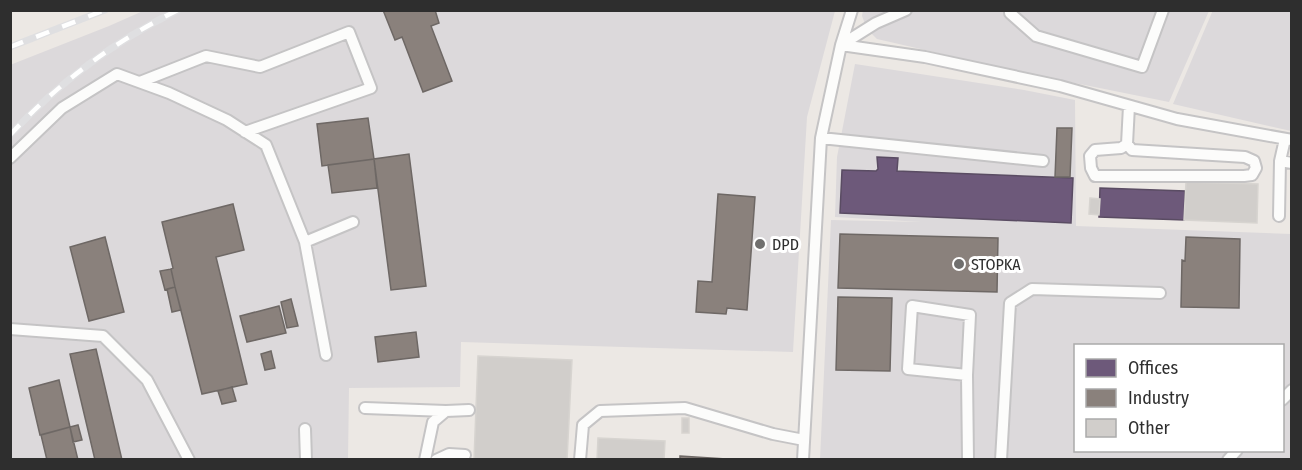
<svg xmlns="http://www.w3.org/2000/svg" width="1302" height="470" font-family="'Fira Sans Condensed',sans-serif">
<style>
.industrial{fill:#dcd9db;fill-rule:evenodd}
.offices{fill:#6d597a;stroke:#5a4c63;stroke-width:1.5}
.industry{fill:#8a817c;stroke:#6e6865;stroke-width:1.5}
.building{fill:#d1cecb;stroke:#d7d4d0;stroke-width:1.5}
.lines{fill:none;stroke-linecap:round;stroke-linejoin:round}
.lane-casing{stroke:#c5c4c5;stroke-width:14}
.lane{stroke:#fcfcfb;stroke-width:10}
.rail-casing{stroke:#dfdfe1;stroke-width:7}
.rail{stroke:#fff;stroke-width:4.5;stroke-dasharray:14;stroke-linecap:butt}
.poi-dot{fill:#706f6e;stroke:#fff;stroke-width:2}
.labels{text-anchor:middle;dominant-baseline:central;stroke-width:6;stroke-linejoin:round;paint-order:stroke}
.poi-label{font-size:16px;fill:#2e2e2e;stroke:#fff;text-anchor:start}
</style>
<rect width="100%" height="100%" fill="#ece8e4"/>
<path class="industrial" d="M 863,10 L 1209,11 L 1169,102 L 1035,75 L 877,39 L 867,29 L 862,16 Z
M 1213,10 L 1291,11 L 1291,131 L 1173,104 Z
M 143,11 L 835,11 L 807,117 L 793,352 L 461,342 L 460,387 L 349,388 L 348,459 L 11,459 L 10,65 L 109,26 Z
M 855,64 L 1024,90 L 1075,100 L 1076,226 L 1291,234 L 1291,459 L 820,460 L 831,220 L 922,222 L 835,217 L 837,157 ZM 1076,346 L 1282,346 L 1282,450 L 1076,450 Z"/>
<path class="offices" d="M 877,157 L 898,158 L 897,171 L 1073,178 L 1071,223 L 840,213 L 842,170 L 876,171 L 878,169 Z
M 1100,188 L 1185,191 L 1184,220 L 1099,217 Z"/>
<path class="industry" d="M 435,10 L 439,23 L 431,26 L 452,81 L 423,92 L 402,37 L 395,40 L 383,10 Z
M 368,118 L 374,159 L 322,166 L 317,124 Z
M 1057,128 L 1072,128 L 1070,177 L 1055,177 Z
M 409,154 L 426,286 L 391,290 L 374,159 Z
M 374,159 L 377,188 L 332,193 L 328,165 Z
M 718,194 L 755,197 L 747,310 L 727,308 L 726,314 L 696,312 L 698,281 L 712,282 Z
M 233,204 L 244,250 L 216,257 L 247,384 L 202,394 L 175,287 L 171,269 L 173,268 L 162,222 Z
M 840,234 L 998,238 L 997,292 L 838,288 Z
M 105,237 L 124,312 L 89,321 L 70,247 Z
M 1186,237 L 1240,239 L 1239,308 L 1181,307 L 1182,260 L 1185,261 Z
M 171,269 L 175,287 L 165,290 L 160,271 Z
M 175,287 L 181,310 L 172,312 L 167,289 Z
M 838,297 L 892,298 L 890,371 L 836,370 Z
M 291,299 L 298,326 L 287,328 L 281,302 Z
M 279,306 L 286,333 L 247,342 L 240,316 Z
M 416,332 L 419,357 L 378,362 L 375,337 Z
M 96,349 L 122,460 L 95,460 L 70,354 Z
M 271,351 L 275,368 L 265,370 L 261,354 Z
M 59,380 L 70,427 L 40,435 L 29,388 Z
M 232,387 L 236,401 L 222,404 L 218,391 Z
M 78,425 L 82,440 L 73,442 L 70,427 Z
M 70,427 L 78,460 L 47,460 L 41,435 Z
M 680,456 L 742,460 L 680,460 Z"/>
<path class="building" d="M 1186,182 L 1258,184 L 1257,223 L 1184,220 Z
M 1090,198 L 1100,199 L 1099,215 L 1089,214 Z
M 478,356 L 572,360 L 567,460 L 474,460 Z
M 682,418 L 689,418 L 689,433 L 682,433 Z
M 598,438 L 665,441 L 664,460 L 597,460 Z"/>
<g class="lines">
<defs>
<path id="lane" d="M 1010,10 L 1010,13 L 1036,36 L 1142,67 L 1163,10
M 841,45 L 925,57 L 1060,86 L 1177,119 L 1292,140
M 841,45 L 876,23 L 906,10
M 140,82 L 206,56 L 260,67 L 349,32 L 371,88 L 245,132
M 821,138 L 841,45 L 852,10
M 1285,139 L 1280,161 L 1292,163
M 1127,144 L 1132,150 L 1245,157 L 1254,161 L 1256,168 L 1252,175 L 1244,176 L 1095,176 L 1091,168 L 1090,156 L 1095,150 L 1121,148 L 1127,144 L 1129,106
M 10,158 L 62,108 L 117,74 L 169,93 L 227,120 L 266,145 L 305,242 L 353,222
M 1279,216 L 1280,161
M 305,242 L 326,355
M 10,329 L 103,336 L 147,380 L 189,460
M 967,375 L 908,369 L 912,306 L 970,315 L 967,375 L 968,460
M 1282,400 L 1292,390
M 365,408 L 446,411
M 305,429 L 306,460
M 425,460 L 433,422 L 446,411 L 469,410
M 436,460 L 449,454 L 465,455
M 580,460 L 583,425 L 600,411 L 685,408 L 773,434 L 804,440
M 803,460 L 821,138 L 1043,161
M 1001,460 L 1010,303 L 1032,289 L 1160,293
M 1228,460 L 1237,450"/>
</defs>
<use href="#lane" class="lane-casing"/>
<use href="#lane" class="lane"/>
<defs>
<path id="rail" d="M 10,47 L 105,10
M 10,135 C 58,83 115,41 178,10"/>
</defs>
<use href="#rail" class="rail-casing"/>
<use href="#rail" class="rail"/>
</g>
<g class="poi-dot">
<circle cx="760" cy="244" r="6"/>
<circle cx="959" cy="264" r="6"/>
</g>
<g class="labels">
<g class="poi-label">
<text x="772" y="244">DPD</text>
<text x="971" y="264">STOPKA</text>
</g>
</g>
<rect width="1302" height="470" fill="none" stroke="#2e2e2e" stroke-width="24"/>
<rect x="1074" y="344" width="210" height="108" fill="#ffffff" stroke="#ababab" stroke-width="1.5"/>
<rect x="1086" y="359" width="30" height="18" fill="#6d597a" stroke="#ababab" stroke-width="1.5"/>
<text x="1128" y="374" font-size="18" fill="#2e2e2e">Offices</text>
<rect x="1086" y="389" width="30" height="18" fill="#8a817c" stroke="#ababab" stroke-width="1.5"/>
<text x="1128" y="404" font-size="18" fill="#2e2e2e">Industry</text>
<rect x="1086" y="419" width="30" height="18" fill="#d1cecb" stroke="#ababab" stroke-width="1.5"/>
<text x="1128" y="434" font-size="18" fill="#2e2e2e">Other</text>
</svg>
